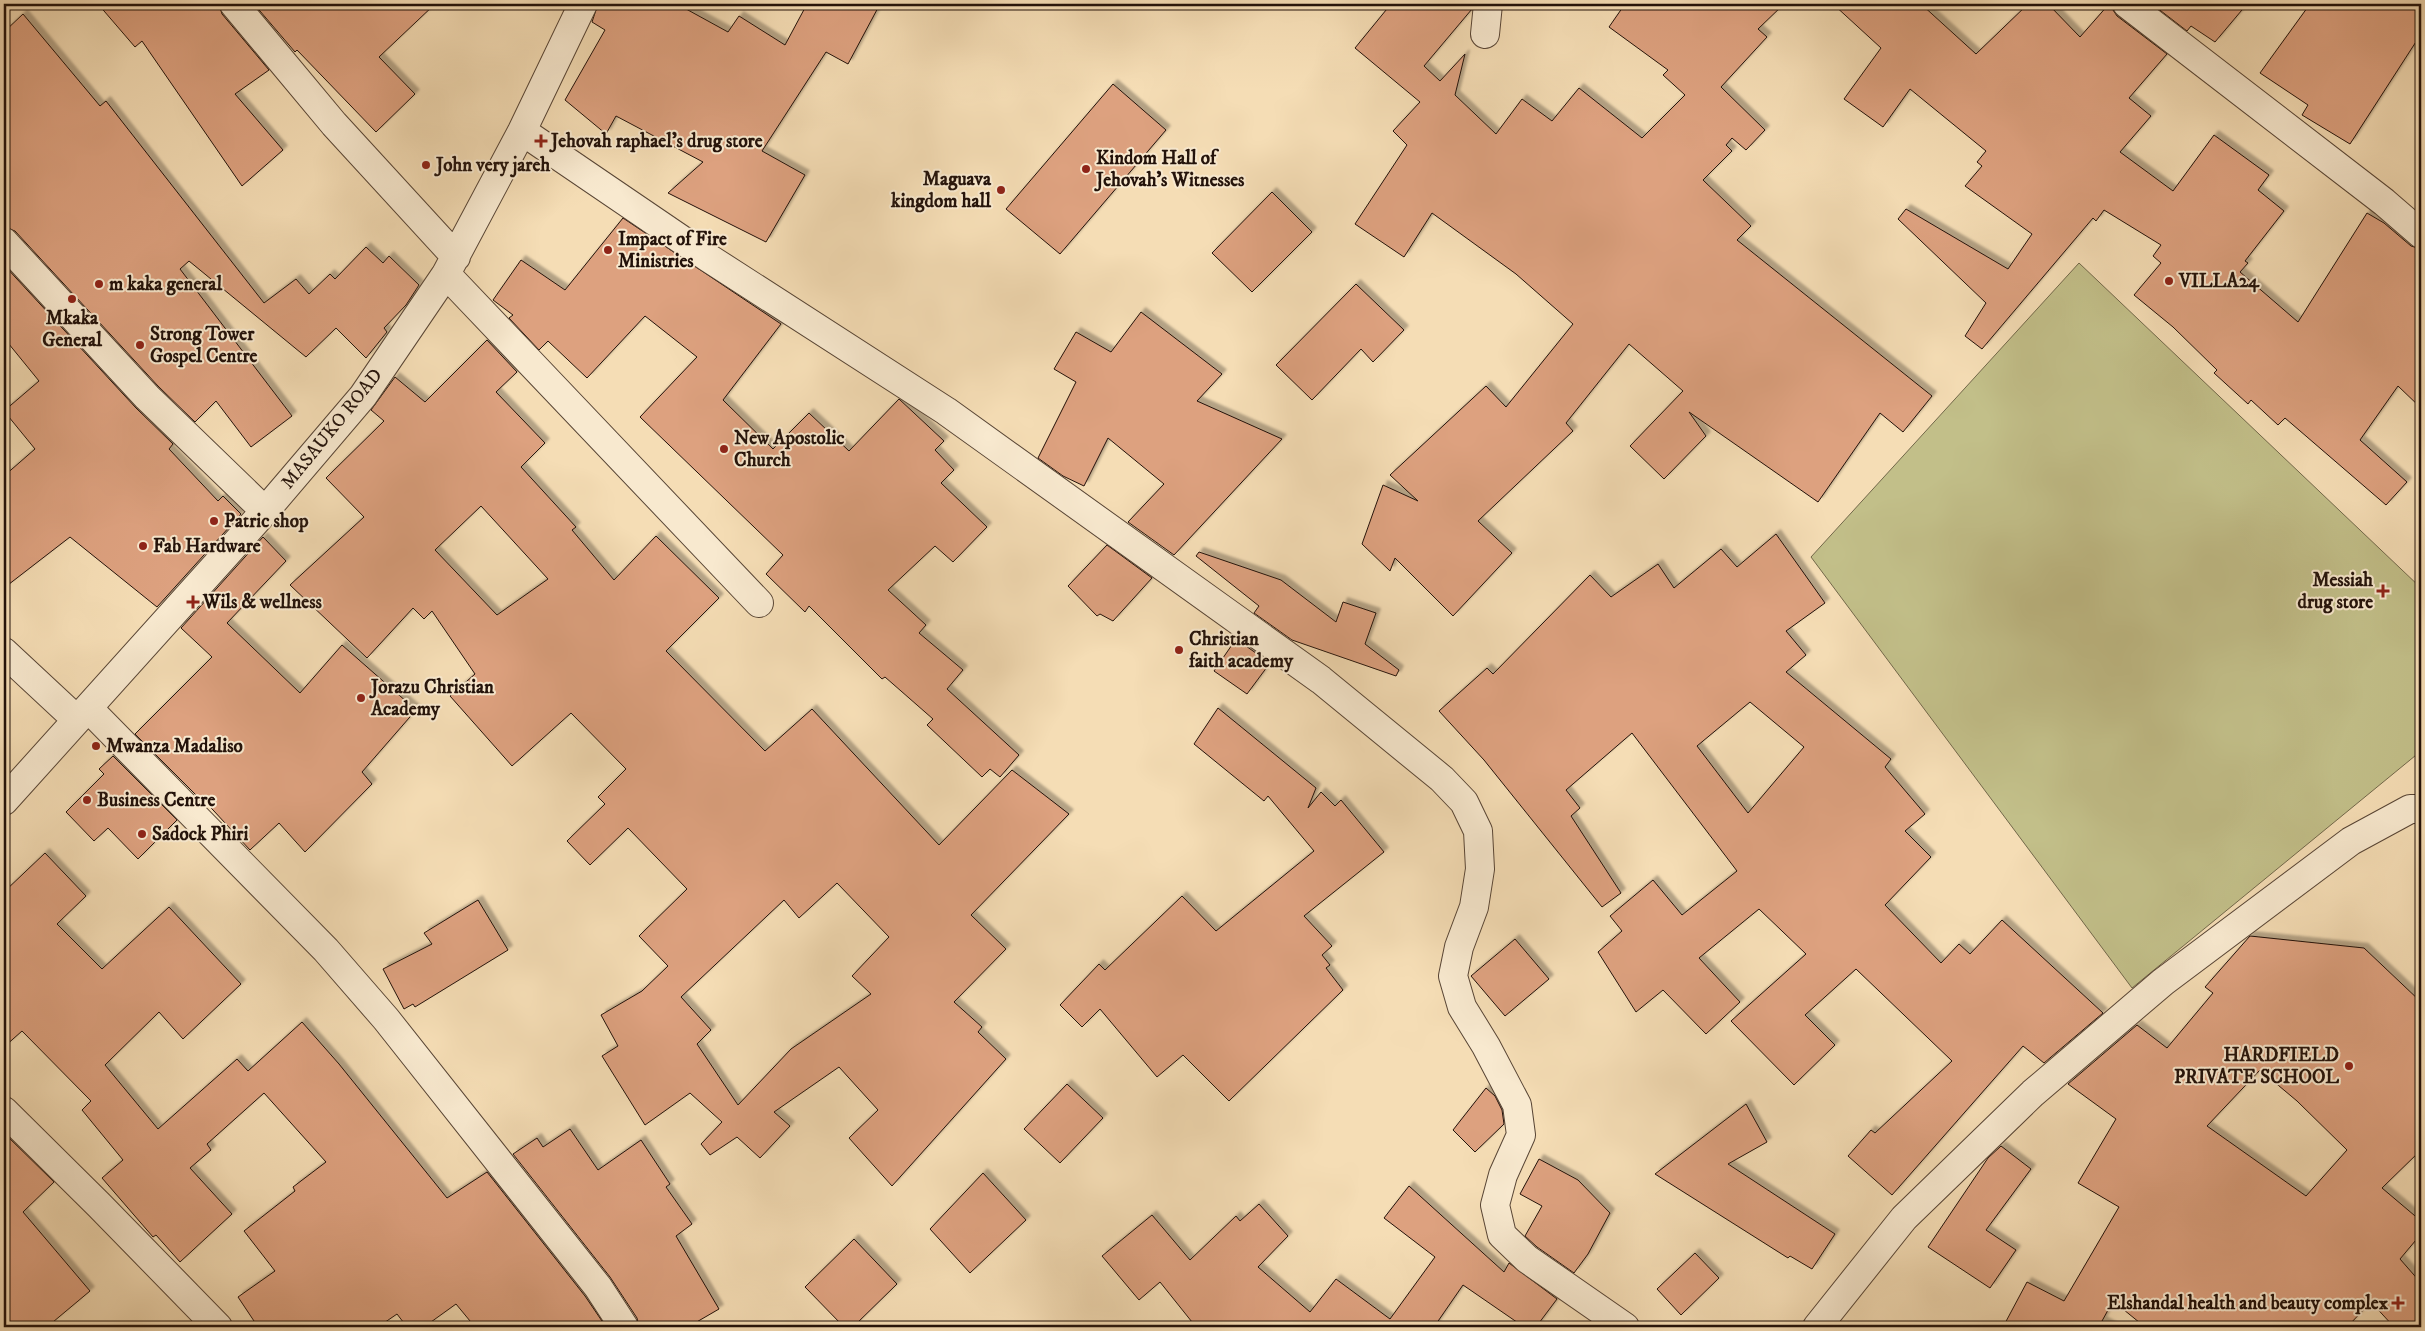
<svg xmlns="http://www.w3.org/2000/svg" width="2425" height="1331" font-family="'IM FELL DW Pica',serif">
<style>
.green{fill:#c2bf89;stroke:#72684a}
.building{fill:#dda17f;stroke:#23120a;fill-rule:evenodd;filter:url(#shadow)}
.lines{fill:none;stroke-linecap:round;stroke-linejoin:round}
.minor-casing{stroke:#584535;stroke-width:30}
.minor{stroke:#f8e9cf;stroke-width:28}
.poi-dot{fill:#8f2418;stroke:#f8e9cf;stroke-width:2}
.labels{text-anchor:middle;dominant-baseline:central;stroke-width:4;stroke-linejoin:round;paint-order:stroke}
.poi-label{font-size:19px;font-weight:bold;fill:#23120a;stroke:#f8e9cf;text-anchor:start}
.street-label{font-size:19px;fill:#23120a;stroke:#f8e9cf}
</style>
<defs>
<filter id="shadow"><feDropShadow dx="4.5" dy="-4.5" stdDeviation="1" flood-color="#0004"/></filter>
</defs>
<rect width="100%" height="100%" fill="#f5ddb5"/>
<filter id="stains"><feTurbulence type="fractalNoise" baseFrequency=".004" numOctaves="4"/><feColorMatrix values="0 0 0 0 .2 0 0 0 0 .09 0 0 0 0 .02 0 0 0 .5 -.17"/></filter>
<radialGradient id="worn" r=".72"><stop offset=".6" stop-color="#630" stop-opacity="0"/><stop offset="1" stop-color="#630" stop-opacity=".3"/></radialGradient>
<path class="green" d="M 2079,263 L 2421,588 L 2421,751 L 2132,988 L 1811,557 Z"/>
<path class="building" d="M 98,4 L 219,4 L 222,14 L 269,70 L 235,94 L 283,150 L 242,186 L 142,41 L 135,47 Z
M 254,4 L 435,4 L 379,57 L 415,94 L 376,132 L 297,50 L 295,52 Z
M 598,4 L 677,4 L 728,32 L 739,16 L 785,45 L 807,4 L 880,4 L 848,64 L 826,52 L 762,151 L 805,175 L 766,242 L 668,193 L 703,162 L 616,116 L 606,134 L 565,100 L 605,30 L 592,22 Z
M 1391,4 L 1472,4 L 1472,9 L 1424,66 L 1440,81 L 1465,54 L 1455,95 L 1496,134 L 1522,99 L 1552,121 L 1579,88 L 1642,138 L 1685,95 L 1663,75 L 1668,70 L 1609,27 L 1625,4 L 1784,4 L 1758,29 L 1767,37 L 1721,87 L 1765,130 L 1746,150 L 1732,138 L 1726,145 L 1732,151 L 1703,180 L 1751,226 L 1737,240 L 1932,396 L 1903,432 L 1880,413 L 1818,502 L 1689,412 L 1706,436 L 1664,479 L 1630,446 L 1683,391 L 1629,344 L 1566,423 L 1573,431 L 1478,521 L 1512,553 L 1453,616 L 1395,558 L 1390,571 L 1362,544 L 1383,485 L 1418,501 L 1390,475 L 1486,386 L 1506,407 L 1573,324 L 1516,274 L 1432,213 L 1404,257 L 1355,224 L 1407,145 L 1393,131 L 1420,102 L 1355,48 Z
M 1833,4 L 1921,4 L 1976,54 L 2028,4 L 2048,4 L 2080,37 L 2109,4 L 2112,4 L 2113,10 L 2117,16 L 2167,54 L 2129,98 L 2151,116 L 2120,152 L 2173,191 L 2214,135 L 2269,175 L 2258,190 L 2284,211 L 2245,261 L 2248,263 L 2240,272 L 2298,322 L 2367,213 L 2384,223 L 2411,246 L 2421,249 L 2421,408 L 2398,386 L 2360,440 L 2407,482 L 2386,505 L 2285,418 L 2278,425 L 2251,400 L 2248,404 L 2214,373 L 2217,370 L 2173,327 L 2134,295 L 2161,263 L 2153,256 L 2161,245 L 2104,210 L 2096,221 L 2093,218 L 1982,349 L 1965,336 L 1986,303 L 1898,219 L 1906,209 L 2008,269 L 2032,234 L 1965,186 L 1982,166 L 1977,162 L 1986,151 L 1910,89 L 1883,127 L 1844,99 L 1881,48 Z
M 2152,4 L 2247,4 L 2215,42 L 2191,26 L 2187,31 Z
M 2310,4 L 2421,4 L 2421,34 L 2350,144 L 2302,115 L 2308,105 L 2260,73 Z
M 23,14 L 100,106 L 106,101 L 264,303 L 296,279 L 309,294 L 330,274 L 335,279 L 366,247 L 383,263 L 389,256 L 419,285 L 406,305 L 384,328 L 387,332 L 366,358 L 336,328 L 306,357 L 189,261 L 180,269 L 292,416 L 251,447 L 216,401 L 195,422 L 158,386 L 15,231 L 4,227 L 4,32 Z
M 1113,84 L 1166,130 L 1060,254 L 1006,209 Z
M 1272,192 L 1312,232 L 1252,292 L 1212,253 Z
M 623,218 L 781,324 L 723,400 L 773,449 L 809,413 L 849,451 L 899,399 L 944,441 L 935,450 L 954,470 L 941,483 L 987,527 L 953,562 L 935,546 L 888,590 L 926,625 L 919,633 L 963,670 L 947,689 L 1019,755 L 1000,777 L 990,769 L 982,777 L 927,725 L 933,719 L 885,677 L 882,679 L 809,606 L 805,612 L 766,574 L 783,555 L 640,417 L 697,357 L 645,316 L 587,378 L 548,341 L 539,350 L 509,318 L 513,315 L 493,300 L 521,260 L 565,290 Z
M 4,265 L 136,408 L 173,444 L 169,449 L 218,501 L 223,496 L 241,514 L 157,607 L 70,537 L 4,588 L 4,476 L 35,449 L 4,411 L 39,381 L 4,338 Z
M 1356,284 L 1404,330 L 1373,362 L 1361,349 L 1312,400 L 1276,365 Z
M 1141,312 L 1222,374 L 1197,401 L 1282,439 L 1174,555 L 1128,522 L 1164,484 L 1108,438 L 1084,486 L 1063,476 L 1038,458 L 1076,382 L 1054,369 L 1076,332 L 1111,352 Z
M 487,340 L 517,372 L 496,392 L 545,443 L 521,467 L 576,527 L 572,530 L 614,580 L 656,536 L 719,598 L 666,651 L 765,751 L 812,709 L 939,845 L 1012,770 L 1069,814 L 971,915 L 1006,949 L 954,1002 L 982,1027 L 978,1032 L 1006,1059 L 892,1186 L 849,1138 L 878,1110 L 839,1067 L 774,1112 L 790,1126 L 760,1158 L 737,1137 L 710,1155 L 701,1144 L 722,1122 L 690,1093 L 645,1125 L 602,1056 L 618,1046 L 601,1015 L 642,991 L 668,966 L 639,936 L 687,889 L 628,828 L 590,865 L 567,841 L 605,804 L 598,797 L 626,769 L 571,713 L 512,766 L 450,696 L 475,674 L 432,611 L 424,619 L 413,608 L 367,658 L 290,585 L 364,517 L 326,478 L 384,421 L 371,410 L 395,377 L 425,402 ZM 481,506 L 548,579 L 497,615 L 435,550 ZM 837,883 L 889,937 L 852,976 L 871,994 L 791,1049 L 738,1105 L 697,1044 L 711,1030 L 681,997 L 784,900 L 799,918 Z
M 1776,534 L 1825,603 L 1786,631 L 1806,655 L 1786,672 L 1891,759 L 1885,767 L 1925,814 L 1905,831 L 1931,857 L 1885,905 L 1941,963 L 1959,944 L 1970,954 L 2002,920 L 2103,1013 L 2044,1063 L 2023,1046 L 1892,1195 L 1848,1156 L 1871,1130 L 1875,1133 L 1952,1061 L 1856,969 L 1805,1015 L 1835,1045 L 1794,1085 L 1731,1021 L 1806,954 L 1759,909 L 1699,958 L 1740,1002 L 1706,1034 L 1663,990 L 1636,1012 L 1598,952 L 1622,931 L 1610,916 L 1653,880 L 1682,915 L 1737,871 L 1632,733 L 1566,790 L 1580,808 L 1571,816 L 1621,893 L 1602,907 L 1484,760 L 1439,711 L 1487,668 L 1493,674 L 1590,575 L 1611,597 L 1658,564 L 1674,588 L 1721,549 L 1737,567 ZM 1750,702 L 1804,747 L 1748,813 L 1697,746 Z
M 263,537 L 286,561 L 227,623 L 300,693 L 342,645 L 416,710 L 362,772 L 372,784 L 305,852 L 279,823 L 250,850 L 201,797 L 199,798 L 135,734 L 212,657 L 181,628 Z
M 1107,545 L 1152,578 L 1113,621 L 1100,614 L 1097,616 L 1068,586 Z
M 1199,552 L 1281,580 L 1336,622 L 1343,602 L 1376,613 L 1365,644 L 1399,670 L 1396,676 L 1292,640 L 1254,613 L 1259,606 L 1196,556 Z
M 1236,639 L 1270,663 L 1247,694 L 1214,671 Z
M 1218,708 L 1316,788 L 1308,808 L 1321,792 L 1335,806 L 1341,800 L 1384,852 L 1304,916 L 1332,946 L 1322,955 L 1330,965 L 1326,968 L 1343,990 L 1229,1101 L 1183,1055 L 1157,1077 L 1100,1009 L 1082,1027 L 1060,1005 L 1099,964 L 1105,970 L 1182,896 L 1216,931 L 1314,851 L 1268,796 L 1264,801 L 1194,744 Z
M 113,756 L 177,820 L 138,859 L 108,828 L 94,841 L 66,812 L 104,774 L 99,769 Z
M 45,853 L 86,896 L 57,924 L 102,969 L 169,907 L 241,984 L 183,1039 L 159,1012 L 105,1065 L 158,1129 L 237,1059 L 248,1071 L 302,1022 L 339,1064 L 447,1198 L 487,1172 L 585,1296 L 606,1327 L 475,1327 L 456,1304 L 424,1327 L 407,1327 L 397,1314 L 378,1327 L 258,1327 L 238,1297 L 275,1271 L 244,1231 L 295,1191 L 293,1187 L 326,1162 L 264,1093 L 207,1144 L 211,1150 L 190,1168 L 232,1214 L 180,1262 L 156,1235 L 153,1237 L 102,1178 L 123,1160 L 82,1110 L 91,1101 L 22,1031 L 4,1047 L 4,892 Z
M 478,900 L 508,950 L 415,1007 L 413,1004 L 404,1009 L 383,969 L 432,944 L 424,933 Z
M 2250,936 L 2364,948 L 2421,1002 L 2421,1150 L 2382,1188 L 2421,1221 L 2421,1234 L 2400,1259 L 2421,1283 L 2421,1327 L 2394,1327 L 2371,1302 L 2347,1327 L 2145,1327 L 2113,1301 L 2102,1321 L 2113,1327 L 2003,1327 L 2027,1282 L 2064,1301 L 2119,1207 L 2078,1183 L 2116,1119 L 2068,1084 L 2137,1025 L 2167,1048 L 2213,993 L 2205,987 ZM 2260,1070 L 2297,1101 L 2347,1150 L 2306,1196 L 2207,1126 Z
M 1515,939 L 1549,979 L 1505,1016 L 1471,976 Z
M 1067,1084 L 1103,1118 L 1060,1163 L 1024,1129 Z
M 1486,1088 L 1495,1096 L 1502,1110 L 1504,1124 L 1475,1152 L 1453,1130 Z
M 1746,1104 L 1767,1142 L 1728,1164 L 1835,1234 L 1812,1269 L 1790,1256 L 1788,1258 L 1655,1174 Z
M 570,1129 L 598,1170 L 641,1140 L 670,1184 L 666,1187 L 692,1224 L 676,1236 L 719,1309 L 688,1327 L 639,1327 L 637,1318 L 610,1277 L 513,1154 L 537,1138 L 543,1147 Z
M 4,1133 L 54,1182 L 23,1212 L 90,1291 L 47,1327 L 4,1327 Z
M 2001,1146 L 2031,1169 L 1986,1230 L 2016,1250 L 1990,1288 L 1928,1247 L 1988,1158 Z
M 1539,1159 L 1578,1180 L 1610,1213 L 1588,1254 L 1574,1273 L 1537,1247 L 1525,1236 L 1542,1206 L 1520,1194 Z
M 983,1173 L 1026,1220 L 970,1273 L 930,1229 Z
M 1409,1186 L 1504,1272 L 1509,1263 L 1557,1299 L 1536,1327 L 1524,1327 L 1463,1285 L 1434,1327 L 1196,1327 L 1160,1282 L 1139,1300 L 1102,1256 L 1152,1215 L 1190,1260 L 1236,1216 L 1240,1221 L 1259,1204 L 1288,1236 L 1258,1267 L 1310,1312 L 1336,1279 L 1390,1319 L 1435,1257 L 1384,1218 Z
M 854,1239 L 897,1284 L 853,1327 L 844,1327 L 805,1287 Z
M 1695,1253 L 1719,1278 L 1681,1315 L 1657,1289 Z"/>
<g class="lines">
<defs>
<path id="minor" d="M 234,4 L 334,124 L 456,257
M 2127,4 L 2384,202 L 2421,234
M 1485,34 L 1488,4
M 522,131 L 707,257 L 946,411 L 1321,680 L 1442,779 L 1464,802 L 1478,831 L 1480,869 L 1474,907 L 1459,947 L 1453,976 L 1462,1007 L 1486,1046 L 1517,1105 L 1521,1135 L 1503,1175 L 1495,1205 L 1502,1235 L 1527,1259 L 1625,1327
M 4,242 L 147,397 L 265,511
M 446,274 L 759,603
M 4,652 L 77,720
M 88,708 L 326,950 L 386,1019 L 598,1287 L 624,1327
M 4,801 L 265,511 L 363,396 L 446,274 L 522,131 L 583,4
M 4,1111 L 99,1205 L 218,1327
M 1817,1327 L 1904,1218 L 2033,1093 L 2163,982 L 2351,841 L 2410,809 L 2421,809"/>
</defs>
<use href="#minor" class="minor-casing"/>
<use href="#minor" class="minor"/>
</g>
<g class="poi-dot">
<path d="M538.5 133.5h5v5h5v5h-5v5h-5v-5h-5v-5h5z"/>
<circle cx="426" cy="165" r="5"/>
<circle cx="1086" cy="169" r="5"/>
<circle cx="1001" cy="190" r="5"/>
<circle cx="608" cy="250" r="5"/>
<circle cx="2169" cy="281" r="5"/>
<circle cx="99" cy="284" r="5"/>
<circle cx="72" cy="299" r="5"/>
<circle cx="140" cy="345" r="5"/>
<circle cx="724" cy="449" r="5"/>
<circle cx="214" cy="521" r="5"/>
<circle cx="143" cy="546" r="5"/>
<path d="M2380.5 583.5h5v5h5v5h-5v5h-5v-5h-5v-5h5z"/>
<path d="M190.5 594.5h5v5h5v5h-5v5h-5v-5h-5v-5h5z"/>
<circle cx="1179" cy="650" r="5"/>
<circle cx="361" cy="698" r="5"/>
<circle cx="96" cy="746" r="5"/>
<circle cx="87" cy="800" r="5"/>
<circle cx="142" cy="834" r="5"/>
<circle cx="2349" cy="1066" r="5"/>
<path d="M2395.5 1295.5h5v5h5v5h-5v5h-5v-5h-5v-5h5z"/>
</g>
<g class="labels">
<g class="poi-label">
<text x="551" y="141">Jehovah raphael's drug store</text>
<text x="1096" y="158">Kindom Hall of<tspan x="1096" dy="22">Jehovah's Witnesses</tspan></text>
<text x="436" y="165">John very jareh</text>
<text x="991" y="179" text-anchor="end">Maguava<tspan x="991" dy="22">kingdom hall</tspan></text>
<text x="618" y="239">Impact of Fire<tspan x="618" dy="22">Ministries</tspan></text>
<text x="2179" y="281">VILLA24</text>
<text x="109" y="284">m kaka general</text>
<text x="72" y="318" text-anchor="middle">Mkaka<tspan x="72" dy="22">General</tspan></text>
<text x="150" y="334">Strong Tower<tspan x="150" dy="22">Gospel Centre</tspan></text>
<text x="734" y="438">New Apostolic<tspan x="734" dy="22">Church</tspan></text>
<text x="224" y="521">Patric shop</text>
<text x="153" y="546">Fab Hardware</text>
<text x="2373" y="580" text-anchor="end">Messiah<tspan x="2373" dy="22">drug store</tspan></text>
<text x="203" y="602">Wils &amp; wellness</text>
<text x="1189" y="639">Christian<tspan x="1189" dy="22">faith academy</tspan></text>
<text x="371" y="687">Jorazu Christian<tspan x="371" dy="22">Academy</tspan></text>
<text x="106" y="746">Mwanza Madaliso</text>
<text x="97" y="800">Business Centre</text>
<text x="152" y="834">Sadock Phiri</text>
<text x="2339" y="1055" text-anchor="end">HARDFIELD<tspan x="2339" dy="22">PRIVATE SCHOOL</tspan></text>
<text x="2388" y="1303" text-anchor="end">Elshandal health and beauty complex</text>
</g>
<g class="street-label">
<text transform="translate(332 429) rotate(-51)">MASAUKO ROAD</text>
</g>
</g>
<rect width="2425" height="1331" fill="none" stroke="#f5ddb5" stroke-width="20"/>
<rect x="5" y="5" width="2415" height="1321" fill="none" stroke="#23120a" stroke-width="2.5"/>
<rect x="10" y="10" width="2405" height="1311" fill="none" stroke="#23120a"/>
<rect width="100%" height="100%" filter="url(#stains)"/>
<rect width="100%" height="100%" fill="url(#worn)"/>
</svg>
